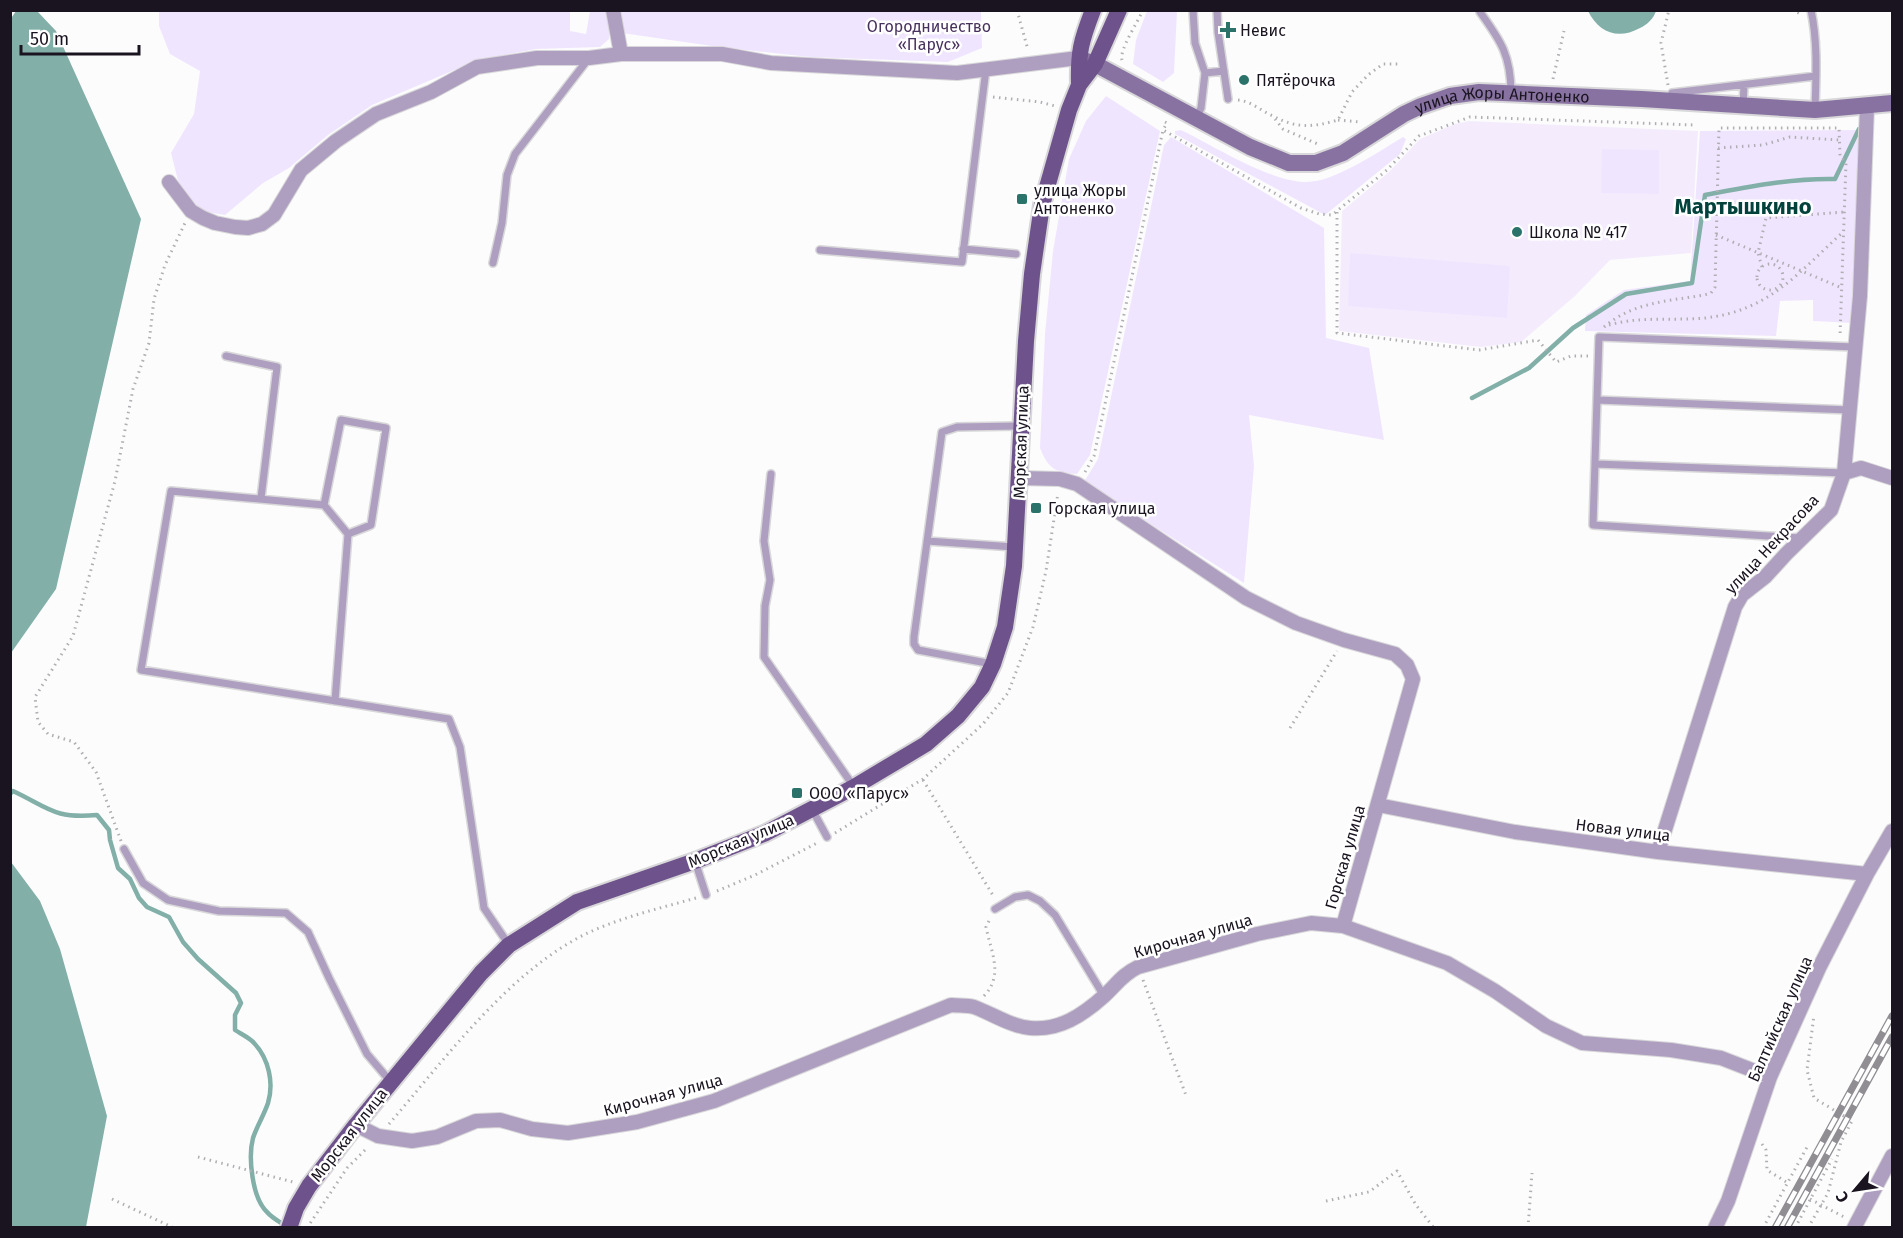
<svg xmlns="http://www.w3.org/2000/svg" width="1903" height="1238" font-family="'Fira Sans',sans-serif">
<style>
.built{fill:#f4ecfd}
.green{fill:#f0e5fe}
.water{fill:#82b0a9}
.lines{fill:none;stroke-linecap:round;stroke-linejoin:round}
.stream{stroke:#82b0a9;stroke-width:4.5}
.service-casing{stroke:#d8d7d9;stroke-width:10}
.minor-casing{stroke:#d8d7d9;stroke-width:16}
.secondary-casing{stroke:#d8d7d9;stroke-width:20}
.primary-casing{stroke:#d8d7d9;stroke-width:20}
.path{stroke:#b0aeb2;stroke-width:3;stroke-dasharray:1.5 4.5;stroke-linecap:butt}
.service{stroke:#ae9fc0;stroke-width:7}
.minor{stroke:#ae9fc0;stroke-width:14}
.secondary{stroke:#8872a1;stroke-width:16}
.primary{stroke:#6e528b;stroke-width:16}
.rail-casing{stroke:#908d93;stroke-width:7}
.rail{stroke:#fff;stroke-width:4.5;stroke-dasharray:14;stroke-linecap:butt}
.poi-dot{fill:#2b736a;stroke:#fff;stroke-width:2}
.labels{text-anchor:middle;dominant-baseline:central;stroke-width:5;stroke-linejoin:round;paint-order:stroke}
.park-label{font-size:16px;fill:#47315e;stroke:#fff}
.poi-label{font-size:16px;fill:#1a1420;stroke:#fff;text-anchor:start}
.street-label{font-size:16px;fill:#1a1420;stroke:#fff}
.district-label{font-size:22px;font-weight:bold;fill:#01423c;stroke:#fff}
</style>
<rect width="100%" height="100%" fill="#fcfcfc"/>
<path class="built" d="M 1469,121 L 1698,131 L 1691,253 L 1610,260 L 1575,296 L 1521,342 L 1481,347 L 1339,331 L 1342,211 L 1389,172 L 1420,139 L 1455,124 Z"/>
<path class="green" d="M 981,10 L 982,48 L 948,62 L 810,57 L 719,47 L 622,33 L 617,11 Z
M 159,11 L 570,11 L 570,31 L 586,34 L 590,11 L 609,11 L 609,39 L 600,47 L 536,49 L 478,60 L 372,105 L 328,135 L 289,168 L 263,183 L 225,215 L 201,211 L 182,196 L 171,153 L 194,114 L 200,71 L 170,54 L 159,26 Z
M 1147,11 L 1177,11 L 1174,73 L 1163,82 L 1133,64 L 1136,40 Z
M 1106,96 L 1160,131 L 1090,455 L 1077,474 C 1055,473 1048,468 1040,448 L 1045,334 L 1053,251 L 1069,159 L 1086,121 Z
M 1181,130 C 1214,146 1267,180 1303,182 C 1312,182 1323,180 1330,177 C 1356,167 1380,151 1403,137 L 1406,139 L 1400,154 L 1325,215 L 1175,134 L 1175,131 Z
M 1860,130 L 1854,323 L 1813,321 L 1813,300 L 1780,301 L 1776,336 L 1585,331 L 1586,315 L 1624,290 L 1690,281 L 1700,131 Z
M 1171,137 L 1324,228 L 1326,338 L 1369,348 L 1384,440 L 1249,415 L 1254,466 L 1244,583 L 1084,482 L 1098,459 L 1164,145 Z
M 1602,149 L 1659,150 L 1659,194 L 1601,193 Z
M 1350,253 L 1510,266 L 1507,318 L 1348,306 Z"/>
<path class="water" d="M 37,11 L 56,31 L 141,219 L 56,589 L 11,653 L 10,20 L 16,11 Z
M 1588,11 L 1588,10 L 1656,11 C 1654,18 1647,25 1640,28 C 1618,40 1599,33 1588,11 Z
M 11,862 L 40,901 L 60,949 L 107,1116 L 86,1227 L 11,1227 Z"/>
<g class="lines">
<path class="stream" d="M 1472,398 L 1529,368 L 1573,328 L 1626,294 L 1692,283 L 1705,195 C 1748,187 1790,178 1835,179 L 1859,129
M 10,794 L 13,791 C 49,808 54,819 97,815 L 109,830 L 110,840 L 118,868 L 130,879 L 139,898 L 147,907 L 169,917 L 183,942 L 198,959 L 236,993 L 241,1003 L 235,1015 L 235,1030 C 241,1034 250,1038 254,1043 C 269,1059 274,1083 268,1103 C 264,1115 257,1126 253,1138 C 248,1157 252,1198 267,1212 C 272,1218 280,1222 286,1226"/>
<defs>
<path id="service" d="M 1193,10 L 1195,43 L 1205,73 L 1201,108 L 1196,119
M 1217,10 L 1218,32 L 1228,99
M 1811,10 C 1818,43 1816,76 1815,110
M 1480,12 C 1501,41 1511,56 1511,93
M 1205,73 L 1224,71
M 1672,93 L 1816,76
M 1743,106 L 1744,85
M 963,249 L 1016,254
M 820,250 L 962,262 L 986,69
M 493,263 L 502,223 L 507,175 L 515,154 L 589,58
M 226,356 L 277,367 L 261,498
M 1597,400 L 1850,410
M 1595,464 L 1844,473
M 771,474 L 764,541 L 770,580 L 765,606 L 764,657 L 854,787
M 324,505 L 341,420 L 386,428 L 371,525 L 348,534
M 1800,538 L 1593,525 L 1599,337 L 1855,347
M 927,541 L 1014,547
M 992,664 L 918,650 L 914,644 L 914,637 L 942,432 L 957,427 L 1021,426
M 335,701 L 348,534 L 324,505 L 171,491 L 141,670 L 449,719 L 460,747 L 484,908 L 509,945
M 813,811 L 827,837
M 124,849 L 143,883 L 168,900 L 219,911 L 286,913 L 308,932 L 329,978 L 367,1054 L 390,1081
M 695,861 L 706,895
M 995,909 L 1015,897 L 1028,895 L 1040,901 L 1055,915 L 1104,996"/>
<path id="minor" d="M 613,10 L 621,54
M 169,182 L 191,211 L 203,218 L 215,223 L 235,227 L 248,228 L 262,224 L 274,215 L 301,170 L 336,141 L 376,114 L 431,92 L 477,67 L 537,58 L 589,58 L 621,54 L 722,54 L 771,63 L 957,73 L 1078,58
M 1844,473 L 1861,468 L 1892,478
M 1020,478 L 1060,479 L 1077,484 L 1246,598 L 1296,623 L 1344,640 L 1395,654 L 1407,665 L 1413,679 L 1343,926
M 1378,805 L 1515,832 L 1658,852 L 1867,874
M 1658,852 L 1735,607 L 1742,595 L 1765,577 L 1786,554 L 1831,510 L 1844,473 L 1860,296 L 1867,107
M 356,1125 L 378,1136 L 412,1141 L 437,1137 L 476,1121 L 500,1120 L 532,1129 L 568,1133 L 637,1122 L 714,1101 L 951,1005 C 959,1006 967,1005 974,1007 C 993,1014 1010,1026 1030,1028 C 1059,1031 1083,1015 1104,996 C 1116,985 1123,974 1138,967 L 1257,934 L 1311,923 L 1343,926 L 1447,963 L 1495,991 L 1546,1026 L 1582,1043 L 1671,1050 L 1721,1058 L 1770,1077
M 1715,1228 L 1728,1201 L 1770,1077 L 1820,966 L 1867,874 L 1892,831
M 1854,1228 L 1892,1156"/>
<g id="secondary">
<path id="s1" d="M 1081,59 L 1095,64 L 1250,147 L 1289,163 L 1316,163 L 1343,153 L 1404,114 L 1421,106 L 1450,96 L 1479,92 L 1642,99 L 1815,110 L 1892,103"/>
</g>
<path id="primary" d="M 1079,85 C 1078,52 1081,41 1093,10
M 289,1228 L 296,1208 L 309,1186 L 356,1125 L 481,973 L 509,945 L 577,902 L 695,861 L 766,833 L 854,787 L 926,744 L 958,716 L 982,687 L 993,664 L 1005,627 L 1014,566 L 1026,341 L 1032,274 L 1042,205 L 1069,110 L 1079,85 L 1095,64 L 1119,10"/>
</defs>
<use href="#service" class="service-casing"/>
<use href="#minor" class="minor-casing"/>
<use href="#secondary" class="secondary-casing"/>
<use href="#primary" class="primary-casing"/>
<path class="path" d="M 1017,10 L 1028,50
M 1792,10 L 1801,14
M 1122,60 C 1119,50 1138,22 1143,10
M 1553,79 L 1564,31
M 1668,85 L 1661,43 L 1669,10
M 993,97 L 1040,102 L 1055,106
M 1238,100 C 1251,101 1261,111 1273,116 C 1297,129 1314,127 1338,120 L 1352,92 L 1368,75 L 1383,64 L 1399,64
M 1275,119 L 1283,129 L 1320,145
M 1338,120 L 1360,122
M 1165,122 L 1167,123 L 1163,130 L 1301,208 L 1319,214 L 1332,215 L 1387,170 L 1419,136 L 1470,117 L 1695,125
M 1718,148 L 1763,145 L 1790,137 L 1839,140
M 1337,212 L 1337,333 L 1479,350 L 1538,340 L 1556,362 L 1571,356 L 1588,356
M 1716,235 L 1842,288
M1757 277a13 13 0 1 1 26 0a13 13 0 1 1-26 0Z
M 1762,267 L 1758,253 L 1766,218 L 1844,212
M 1609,325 C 1640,316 1673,321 1705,318 C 1769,311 1798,273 1843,232
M 1604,327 C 1633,302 1669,301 1704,295 L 1711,293 L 1715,287 L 1719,128 L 1839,128 L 1840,156 L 1846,163 L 1840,336
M 1085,472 L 1094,456 L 1163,130
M 1290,728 L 1337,651
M 923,780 L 994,897
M 835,833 L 923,779 L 983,724 L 1008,693 L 1033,627 L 1046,571 L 1058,493
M 121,841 L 96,772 L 74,742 L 48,734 L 38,722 L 35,697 L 73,636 L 115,481 L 133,389 L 149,343 L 154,299 L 165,265 L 185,223
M 717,891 L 755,875 L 819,842
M 1143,980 L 1187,1098
M 984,996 C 1004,975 991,952 986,927 L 990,919
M 389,1124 C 445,1059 512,967 592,931 C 626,916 661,908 696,898
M 1762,1144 L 1766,1150 L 1767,1170 L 1788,1183
M 198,1157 L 293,1182
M 112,1199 L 174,1228
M 1810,1199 L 1846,1218
M 1326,1201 L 1369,1192 L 1397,1171 L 1416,1205 L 1434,1228
M 307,1228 L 347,1168 L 368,1147
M 1528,1228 L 1532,1173
M 1763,1228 L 1807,1147
M 1795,1228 L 1832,1159
M 1808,1228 L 1828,1193 L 1841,1142 L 1852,1121 L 1814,1098 L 1807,1070 L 1814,1015"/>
<use href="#service" class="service"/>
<use href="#minor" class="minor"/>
<use href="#secondary" class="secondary"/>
<use href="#primary" class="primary"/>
<defs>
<path id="rail" d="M 1775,1228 L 1892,1016
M 1787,1228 L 1892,1037"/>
</defs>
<use href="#rail" class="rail-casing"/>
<use href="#rail" class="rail"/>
</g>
<g class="poi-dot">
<path d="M1225 21h6v6h6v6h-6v6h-6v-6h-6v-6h6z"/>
<circle cx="1244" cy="80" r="6"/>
<rect x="1016" y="193" width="12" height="12" rx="3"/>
<circle cx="1517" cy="232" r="6"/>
<rect x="1030" y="502" width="12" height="12" rx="3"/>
<rect x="791" y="787" width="12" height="12" rx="3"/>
</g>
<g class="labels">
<g class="park-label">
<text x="929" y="26">Огородничество<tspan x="929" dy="18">«Парус»</tspan></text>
</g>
<g class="poi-label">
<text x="1240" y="30">Невис</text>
<text x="1256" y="80">Пятёрочка</text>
<text x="1034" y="190">улица Жоры<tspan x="1034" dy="18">Антоненко</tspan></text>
<text x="1529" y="232">Школа № 417</text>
<text x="1048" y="508">Горская улица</text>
<text x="809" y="793">ООО «Парус»</text>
</g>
<g class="street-label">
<text stroke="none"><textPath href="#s1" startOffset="462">улица Жоры Антоненко</textPath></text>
<text transform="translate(1021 442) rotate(-88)">Морская улица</text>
<text transform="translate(1772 544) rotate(-47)">улица Некрасова</text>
<text transform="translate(1623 830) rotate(7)">Новая улица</text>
<text transform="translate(741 841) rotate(-23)">Морская улица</text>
<text transform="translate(1345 857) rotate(-74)">Горская улица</text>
<text transform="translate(1193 936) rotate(-16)">Кирочная улица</text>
<text transform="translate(1780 1019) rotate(-66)">Балтийская улица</text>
<text transform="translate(663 1095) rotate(-15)">Кирочная улица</text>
<text transform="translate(349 1135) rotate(-52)">Морская улица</text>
</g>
<g class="district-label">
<text x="1743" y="206">Мартышкино</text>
</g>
</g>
<rect width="1903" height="1238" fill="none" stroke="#1a1420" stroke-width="24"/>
<g transform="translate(1855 1190) rotate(241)" stroke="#ffffff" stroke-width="4.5" paint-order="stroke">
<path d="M0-4.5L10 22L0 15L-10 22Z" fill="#1a1420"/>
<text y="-9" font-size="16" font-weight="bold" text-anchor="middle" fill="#1a1420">С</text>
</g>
<path d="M21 45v9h118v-9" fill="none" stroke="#1a1420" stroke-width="3"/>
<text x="30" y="45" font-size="18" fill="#1a1420" stroke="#ffffff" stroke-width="4.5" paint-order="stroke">50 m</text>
</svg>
